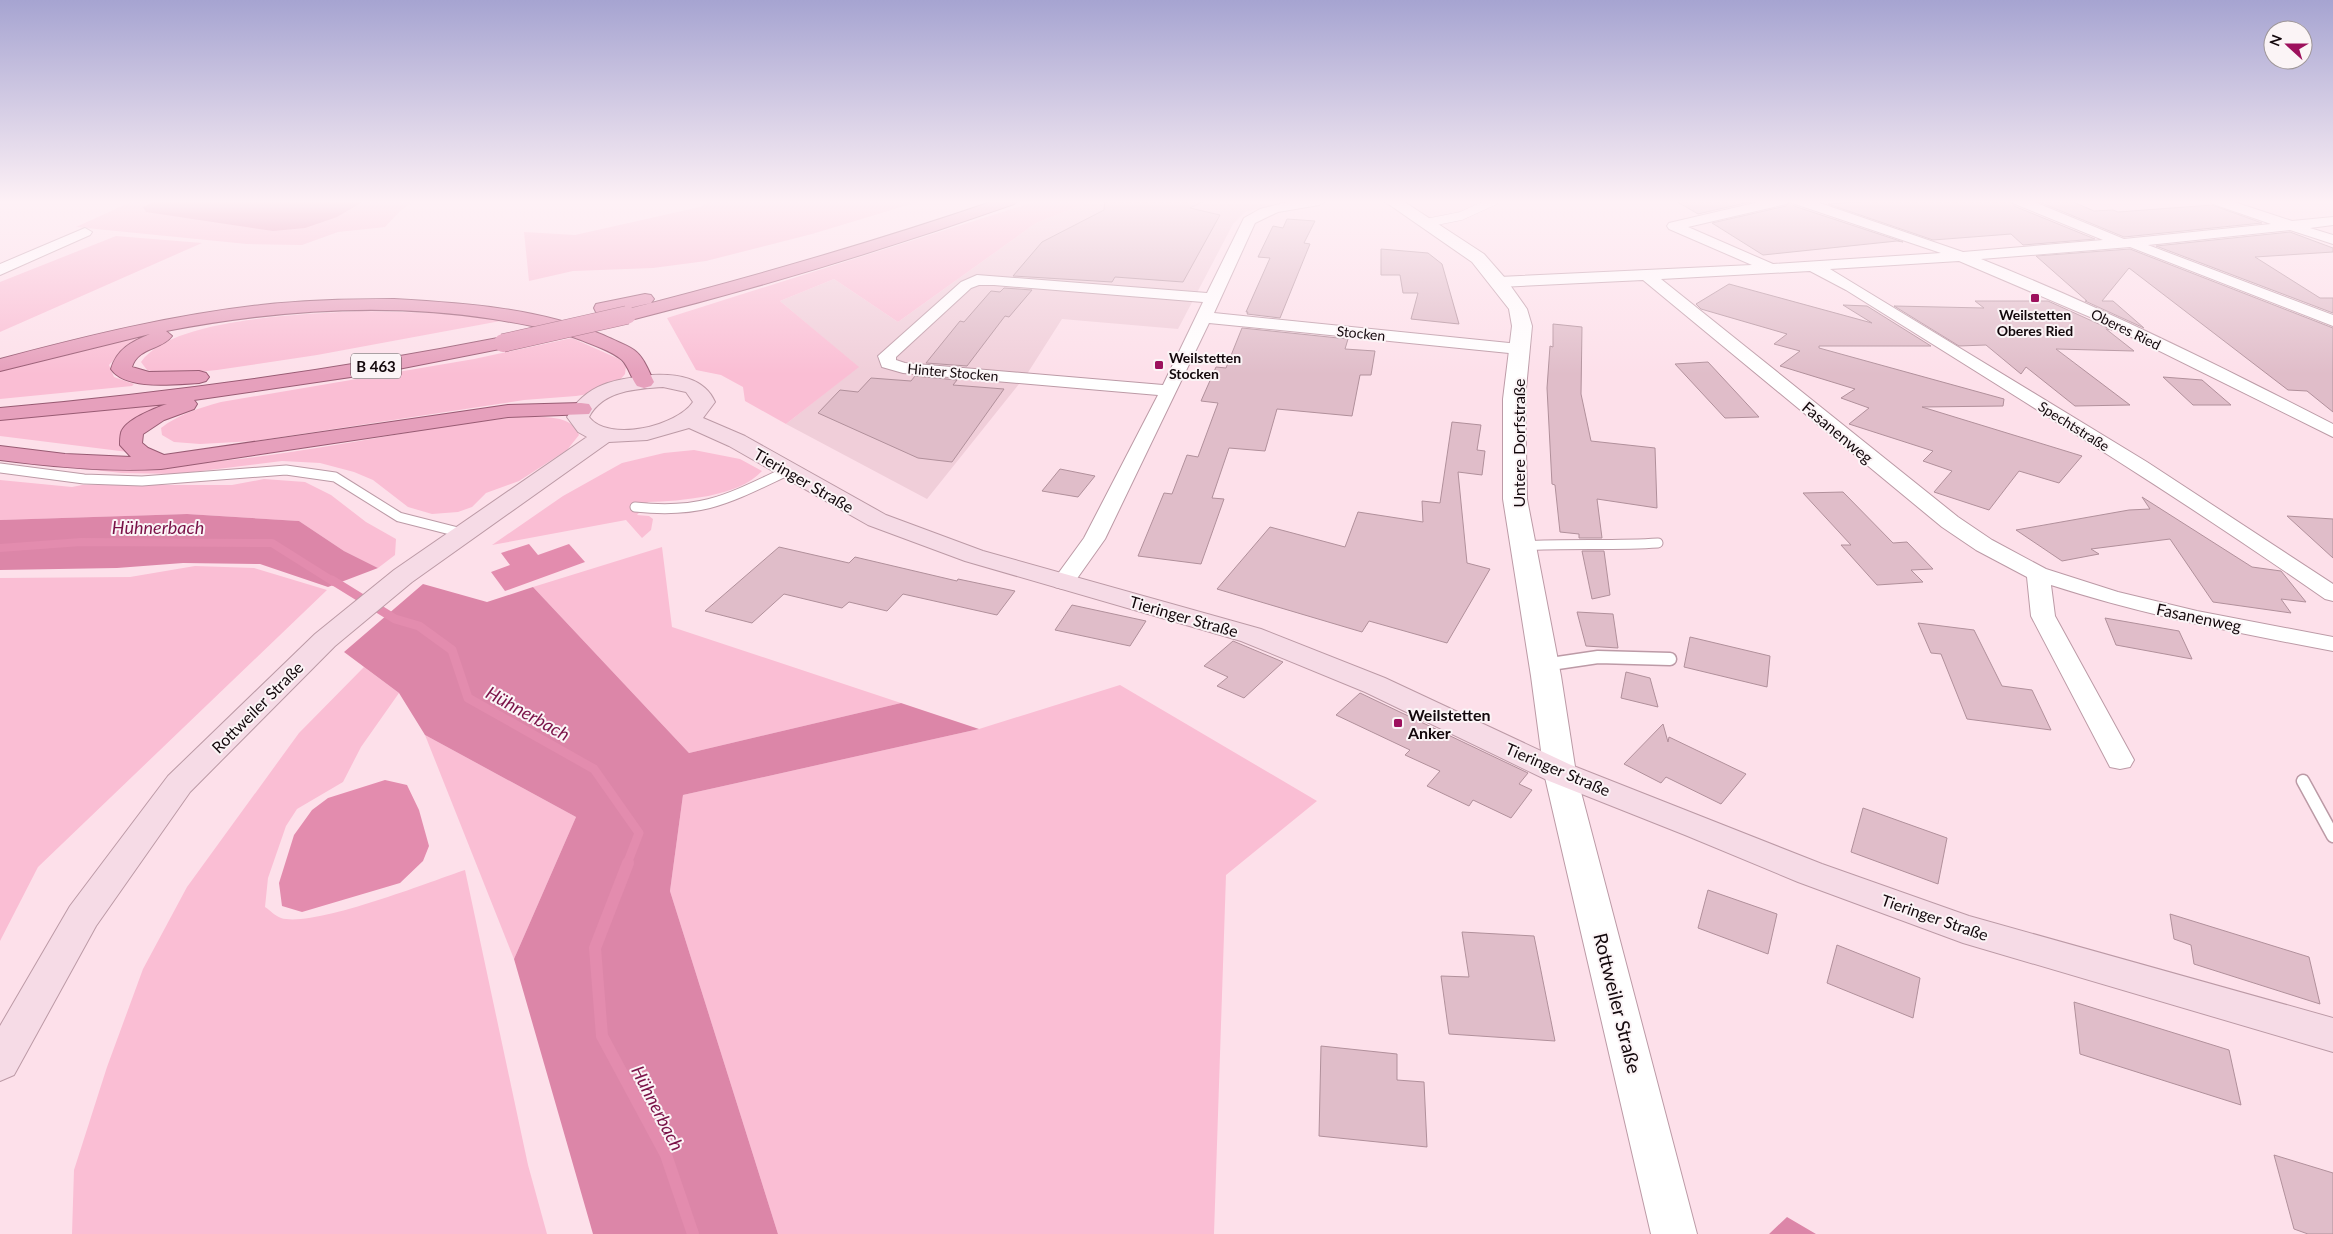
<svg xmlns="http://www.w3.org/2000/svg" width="2333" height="1234" font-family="Lato,sans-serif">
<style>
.built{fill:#f0ced9}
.green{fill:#fabed4}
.forest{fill:#dc86a8}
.water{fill:#e38cae}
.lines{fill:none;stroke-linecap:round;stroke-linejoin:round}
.stream-far2{stroke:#e38cae;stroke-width:8}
.stream-far1{stroke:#e38cae;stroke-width:9}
.stream{stroke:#e38cae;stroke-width:12}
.building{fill:#e0bdc9;stroke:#b1909b}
.service-far2-casing{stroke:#bc9aa6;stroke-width:9}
.service-far1-casing{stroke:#bc9aa6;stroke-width:11}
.service-casing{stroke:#bc9aa6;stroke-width:15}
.minor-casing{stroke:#bc9aa6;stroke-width:2}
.tertiary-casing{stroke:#bc9aa6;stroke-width:2}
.secondary-casing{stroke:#bc9aa6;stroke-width:2}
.trunk-casing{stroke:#985b73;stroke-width:2}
.service-far2{stroke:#fff;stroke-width:8}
.service-far1{stroke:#fff;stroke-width:9}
.service{stroke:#fff;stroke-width:12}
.minor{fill:#fff;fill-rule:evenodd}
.tertiary{fill:#fff;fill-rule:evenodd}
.secondary{fill:#f6dbe6;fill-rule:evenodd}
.trunk{fill:#e6a0bc;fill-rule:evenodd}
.trunk-bridge-casing{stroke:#985b73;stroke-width:19;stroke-linecap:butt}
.trunk-bridge{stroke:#e6a0bc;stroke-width:18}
.poi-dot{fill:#9d105d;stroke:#fbf4f6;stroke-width:2}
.labels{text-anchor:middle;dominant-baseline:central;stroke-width:4;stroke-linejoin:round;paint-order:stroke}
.far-poi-label{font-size:14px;font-weight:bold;fill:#13080c;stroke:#fbf4f6}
.far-street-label{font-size:14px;fill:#13080c;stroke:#fbf4f6}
.shield{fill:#fbf4f6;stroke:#594f52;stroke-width:1}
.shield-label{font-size:15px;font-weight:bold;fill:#13080c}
.street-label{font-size:16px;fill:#13080c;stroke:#fbf4f6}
.poi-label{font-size:16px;font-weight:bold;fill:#13080c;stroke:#fbf4f6;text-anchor:start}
.water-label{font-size:18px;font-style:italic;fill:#7a1248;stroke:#fbf4f6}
.near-street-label{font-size:19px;fill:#13080c;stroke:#fbf4f6}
</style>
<rect width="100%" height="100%" fill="#fde0ea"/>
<path class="built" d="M 1091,201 L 1263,201 L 1269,206 L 1245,212 L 1233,224 L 1178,329 L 1062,319 L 1027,374 L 927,499 L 786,424 L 858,367 L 780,301 L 834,279 L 898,322 L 1036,223 Z"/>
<path class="green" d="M 133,201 L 416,201 L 401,210 L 385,227 L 338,232 L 302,245 L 247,244 L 76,227 Z
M 710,201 L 921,201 L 812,234 L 706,261 L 653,268 L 573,271 L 529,281 L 524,232 L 575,235 L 700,207 Z
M 1037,201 L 1091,201 L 1036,223 L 898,322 L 834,279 L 780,301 L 859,367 L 786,424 L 745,401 L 743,387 L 721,375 L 696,370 L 667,318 Z
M 116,236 L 202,243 L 0,332 L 0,282 Z
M 361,311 L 441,313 L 506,320 L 317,355 L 217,370 L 167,375 L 147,370 L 141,362 C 172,317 309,314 361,311 Z
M 163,329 L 123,350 L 109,365 L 114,377 L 134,384 L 132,386 L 0,399 L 0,370 Z
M 572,338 L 619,359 L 626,366 L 625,374 L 619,381 L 589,394 L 576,396 L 524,400 L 255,441 L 200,444 L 174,442 L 162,435 L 161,428 C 179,414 199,408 221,402 L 474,359 Z
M 190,399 L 156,412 L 128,452 L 0,436 L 0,420 Z
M 517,417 C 536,418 572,412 579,435 L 567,450 L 519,481 L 486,493 L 472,507 L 458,512 L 432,514 L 408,507 L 373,480 L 354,472 L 320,463 L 282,461 L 177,474 L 122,473 L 0,460 L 0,454 C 45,458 91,465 136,465 C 264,466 391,430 517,417 Z
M 694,450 L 740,459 L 762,471 C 739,497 680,501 648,502 L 637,515 L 649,516 L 653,519 L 651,530 L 642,538 L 626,520 L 492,545 L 563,496 L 622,463 L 664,453 Z
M 264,479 L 305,482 L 331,495 L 366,522 L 396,539 L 395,555 L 378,568 L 344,551 L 299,521 L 187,514 L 0,520 L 0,480 L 72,487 L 82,485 L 232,485 Z
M 662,547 L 672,627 L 901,703 L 689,753 L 533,587 Z
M 195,566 L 254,568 L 327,590 L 38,867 L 0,941 L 0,578 L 130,577 Z
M 364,667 L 399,693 L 361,747 L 343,782 L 297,809 L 286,826 L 268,878 L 265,907 C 270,910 275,916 281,918 C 313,928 429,882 465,870 L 528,1165 L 547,1234 L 72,1234 L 74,1170 L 107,1067 L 143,969 L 187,887 L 299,733 Z
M 1120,685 L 1317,801 L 1226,875 L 1214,1234 L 778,1234 L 670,891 L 683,795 L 979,729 Z
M 425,735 L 576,817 L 514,959 Z"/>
<path class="forest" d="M 187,514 L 299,521 L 344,551 L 378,568 L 328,587 L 260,564 L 183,563 L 117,568 L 0,570 L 0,520 Z
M 423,584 L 487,602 L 533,587 L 689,753 L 901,703 L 979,729 L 683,795 L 670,891 L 778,1234 L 593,1234 L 514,959 L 576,817 L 425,735 L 399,693 L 344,652 Z
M 1787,1217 L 1816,1234 L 1769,1234 Z"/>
<path class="water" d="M 156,201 L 364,201 L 337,217 L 305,228 L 273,231 L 146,212 L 143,207 Z
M 529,544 L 538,555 L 569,544 L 585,562 L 505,591 L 491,572 L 510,565 L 501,553 Z
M 385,780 L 407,785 L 419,810 L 429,846 L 423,861 L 400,883 L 302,912 L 282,906 L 279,883 L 294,835 L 312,810 L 328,798 Z"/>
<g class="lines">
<path class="stream-far2" d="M 0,548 L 81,542 L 272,543 L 334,582"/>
<path class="stream-far1" d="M 332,580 L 395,619 L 419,626 L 452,650 L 468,698 L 594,769 L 639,833 L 627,864"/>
<path class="stream" d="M 628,863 L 595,948 L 602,1036 L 666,1155 L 693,1234"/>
</g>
<path class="building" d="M 1105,201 L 1204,201 L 1190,208 L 1220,215 L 1183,282 L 1115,277 L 1112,282 L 1013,276 L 1042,242 L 1104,210 Z
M 1676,201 L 1754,201 L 1698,214 Z
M 1790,201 L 1794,206 L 1903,242 L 1897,241 L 1763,255 L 1712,223 L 1786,206 Z
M 1872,201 L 2011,201 L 2014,206 L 2095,239 L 2023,245 L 2011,234 L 1933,240 L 1828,204 Z
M 2037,201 L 2071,201 L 2094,211 L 2113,210 L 2118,212 L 2212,205 L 2262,223 L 2124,237 Z
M 1287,219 L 1315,221 L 1304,243 L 1310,244 L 1280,318 L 1247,314 L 1248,312 L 1246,312 L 1270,258 L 1258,257 L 1273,226 L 1283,228 Z
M 2290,232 L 2333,248 L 2333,252 L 2255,257 L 2320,298 L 2333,298 L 2333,313 L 2156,246 Z
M 1381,249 L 1428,253 L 1442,264 L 1459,324 L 1411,319 L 1418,293 L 1403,293 L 1400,275 L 1381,275 Z
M 2130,249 L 2333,328 L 2333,412 L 2307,391 L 2288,390 L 2129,268 L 2102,301 L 2113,301 L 2144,328 L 2085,301 L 2087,301 L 2036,256 Z
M 1729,284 L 1872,323 L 1843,305 L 1867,306 L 1931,346 L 1819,346 L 1819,348 L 2004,399 L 2003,406 L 1922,407 L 2082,456 L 2059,483 L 2019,471 L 1989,510 L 1934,492 L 1952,471 L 1923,461 L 1933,451 L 1849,424 L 1869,408 L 1841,398 L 1855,389 L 1780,366 L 1800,351 L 1774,344 L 1787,334 L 1701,309 L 1696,304 Z
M 1004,288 L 1032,290 L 1009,317 L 1005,316 L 967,366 L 926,363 L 960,321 L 964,322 L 991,291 L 1000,292 Z
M 1975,301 L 2048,301 L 2112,330 L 2106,329 L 2134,351 L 2056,349 L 2130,405 L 2075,406 L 2026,367 L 2021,374 L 1986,345 L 1959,346 L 1894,306 L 1984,308 Z
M 1553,324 L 1582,327 L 1581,394 L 1591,441 L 1655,448 L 1657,508 L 1597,499 L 1602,538 L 1579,538 L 1579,534 L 1560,532 L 1555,485 L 1552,484 L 1547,388 L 1550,346 L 1553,347 Z
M 1242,328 L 1348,339 L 1345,349 L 1375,351 L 1371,375 L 1360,375 L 1352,416 L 1277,409 L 1265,451 L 1229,448 L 1212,498 L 1224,499 L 1201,564 L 1138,556 L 1164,493 L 1172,494 L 1187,455 L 1198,457 L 1218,403 L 1201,401 L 1216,367 L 1226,368 Z
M 1708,362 L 1759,417 L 1725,418 L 1675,364 Z
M 915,376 L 957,380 L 953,385 L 1004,389 L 952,462 L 918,458 L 818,413 L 840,390 L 858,392 L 871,378 L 911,381 Z
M 2163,377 L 2202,380 L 2231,405 L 2193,405 Z
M 1452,422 L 1481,425 L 1477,450 L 1485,451 L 1482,475 L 1458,472 L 1467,563 L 1490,569 L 1447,643 L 1369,621 L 1362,632 L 1217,589 L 1270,527 L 1345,547 L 1358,512 L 1423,522 L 1422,501 L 1440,503 Z
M 1060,469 L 1095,476 L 1078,497 L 1042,491 Z
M 1843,492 L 1893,543 L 1907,542 L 1933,569 L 1911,570 L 1923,582 L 1877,585 L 1841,545 L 1851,545 L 1803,493 Z
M 2142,497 L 2252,567 L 2281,571 L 2306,602 L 2281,599 L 2291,613 L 2213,602 L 2170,539 L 2091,549 L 2099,554 L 2062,561 L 2016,530 L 2129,510 L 2150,509 Z
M 2287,516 L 2333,519 L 2333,558 Z
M 779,547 L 849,563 L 855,557 L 957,581 L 958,579 L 1015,591 L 997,615 L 903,594 L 887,611 L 849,602 L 842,608 L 784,594 L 752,623 L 705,611 Z
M 1582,551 L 1604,551 L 1610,595 L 1592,599 Z
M 1072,605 L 1146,621 L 1130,646 L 1055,630 Z
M 1577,612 L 1613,614 L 1618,648 L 1586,646 Z
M 2105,618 L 2179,631 L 2192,659 L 2116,645 Z
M 1918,623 L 1974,630 L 2002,686 L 2032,690 L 2051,730 L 1967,719 L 1941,654 L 1931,653 Z
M 1690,637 L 1770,656 L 1767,687 L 1684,667 Z
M 1233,641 L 1283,662 L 1244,698 L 1217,686 L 1228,677 L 1204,666 Z
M 1626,672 L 1650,678 L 1658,707 L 1621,698 Z
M 1360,693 L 1528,773 L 1519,784 L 1532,790 L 1511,818 L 1473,800 L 1469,806 L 1427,786 L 1440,771 L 1405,755 L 1410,750 L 1336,715 Z
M 1663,724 L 1668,742 L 1669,737 L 1746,774 L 1721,804 L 1666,777 L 1661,783 L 1624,764 Z
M 1863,808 L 1947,838 L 1938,884 L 1851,852 Z
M 1708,890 L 1777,914 L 1768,954 L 1698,928 Z
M 2170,914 L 2309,957 L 2320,1004 L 2194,964 L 2191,945 L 2174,939 Z
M 1462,932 L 1534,936 L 1555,1041 L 1449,1034 L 1441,976 L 1469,977 Z
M 1837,945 L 1920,978 L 1913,1018 L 1827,983 Z
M 2074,1002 L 2229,1050 L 2241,1105 L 2080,1054 Z
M 1321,1046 L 1397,1054 L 1397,1080 L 1424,1082 L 1427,1147 L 1319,1136 Z
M 2274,1155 L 2333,1173 L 2333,1234 L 2308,1234 L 2294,1229 Z"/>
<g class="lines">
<defs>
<path id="service-far2" d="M 1426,223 L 1461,216 L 1494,201"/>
<path id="service-far1" d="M 0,468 L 84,479 L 142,481 L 286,470 L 335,477 L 399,517 L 462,533
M 635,507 C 701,514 726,500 783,473 L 782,468
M 1523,546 C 1568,543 1613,546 1658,543"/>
<path id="service" d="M 1544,665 L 1598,657 L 1670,659
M 2303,781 L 2333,836"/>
<path id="minor" d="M 1291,201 L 1326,201 L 1319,205 L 1278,212 L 1255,223 L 1214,313 L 1519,344 L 1525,345 L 1528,349 L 1525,353 L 1519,354 L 1209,323 L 1105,539 L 1071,587 L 1063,589 L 1055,587 L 1052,582 L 1084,538 L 1158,395 L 903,373 L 882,367 L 878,356 L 961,282 L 977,275 L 1207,293 L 1244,218 L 1260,209 ZM 979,285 L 994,285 L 1203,302 L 1163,385 L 905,363 L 896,360 L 896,357 L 971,288 Z
M 1763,201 L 1788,201 L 1786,204 L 1688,227 L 1773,264 L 1941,253 L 1795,204 L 1793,201 L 1814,201 L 1963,252 L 2103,240 L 2015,204 L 2013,201 L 2032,201 L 2124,239 L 2271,224 L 2213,204 L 2211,201 L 2231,201 L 2292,221 L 2333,217 L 2333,225 L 2310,228 L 2333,235 L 2333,244 L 2290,230 L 2148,245 L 2333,315 L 2333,326 L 2130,247 L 1981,259 C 2102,307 2218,365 2333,424 L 2333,437 L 2097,320 L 1959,261 L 1830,269 L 2147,462 L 2333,584 L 2333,601 L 2325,599 C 2169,490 2007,391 1846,290 L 1810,271 L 1661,279 L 1958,517 L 1992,540 L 2046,569 L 2118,592 L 2197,611 L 2333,637 L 2333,651 C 2238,633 2143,615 2051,585 L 2055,616 L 2134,760 L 2130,767 L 2120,769 L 2110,767 L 2031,616 L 2027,577 L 1976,550 L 1942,527 L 1643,280 L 1499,287 L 1491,282 L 1499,277 L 1752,265 L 1669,229 L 1667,226 L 1669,223 Z
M 85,228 L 92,232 L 90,235 L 0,275 L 0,264 Z"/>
<path id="tertiary" d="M 1384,201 L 1403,201 L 1484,254 L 1505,278 L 1527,309 L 1532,326 L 1525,399 L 1527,499 L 1561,676 L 1576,773 L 1697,1234 L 1651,1234 L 1544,773 L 1531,676 L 1503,499 L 1503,399 L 1512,326 L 1509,309 L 1472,262 Z"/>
<path id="secondary" d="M 652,375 C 676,374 704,377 715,402 L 703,418 L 745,436 L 886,515 L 983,551 L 1261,629 L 1385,678 L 1571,765 L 1822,864 L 1969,916 L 2333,1018 L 2333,1052 L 1963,943 L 1798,882 L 1685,835 L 1549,781 L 1365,692 L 1241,641 L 965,561 L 868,525 L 729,446 L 689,428 L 647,440 L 609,442 L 412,582 L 335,646 L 190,792 L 96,926 L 14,1075 L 0,1081 L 0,1026 L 70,906 L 168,776 L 315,634 L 394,570 L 587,437 L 578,432 L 567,417 C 586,383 616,379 652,375 ZM 663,387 L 686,392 L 693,402 C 677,426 609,443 589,417 C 603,390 636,389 663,387 Z"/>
<path id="trunk" d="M 994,201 L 1017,201 L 1014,204 C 887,249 758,288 627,321 L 620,319 L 618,315 L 620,311 C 746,279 871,243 994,201 Z
M 645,294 L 651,295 L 654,299 L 651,303 L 603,314 L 596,312 L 594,308 L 596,304 Z
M 394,299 C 464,303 538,308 603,335 C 613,340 625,344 634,350 C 644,357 649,372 654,382 L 651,386 L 644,388 L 637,386 C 631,378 629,367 622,360 C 612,351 593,345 581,340 C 553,329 523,324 493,319 C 384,302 274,310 166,331 L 172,336 C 162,350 138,347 132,367 L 149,372 L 199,371 L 206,373 L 209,377 L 206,381 L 199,383 C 176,384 126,391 111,369 C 117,349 131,342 150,334 L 0,371 L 0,359 C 86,336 172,315 261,305 C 305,300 349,299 394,299 Z
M 503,337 L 510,339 L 513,343 L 510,347 L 378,373 L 194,400 L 197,404 L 194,409 L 164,420 L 143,434 L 142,443 L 148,448 L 164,455 L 508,405 L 581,403 L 589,404 L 592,409 L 589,414 L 508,417 L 161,469 C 107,472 54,467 0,460 L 0,446 L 65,454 L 131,457 L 120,445 C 120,441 120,437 121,433 C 124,420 155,408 167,404 L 0,420 L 0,408 C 169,393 336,370 503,337 Z"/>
</defs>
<use href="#service-far2" class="service-far2-casing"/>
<use href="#service-far1" class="service-far1-casing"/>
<use href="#service" class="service-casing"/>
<use href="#minor" class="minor-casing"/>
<use href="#tertiary" class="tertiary-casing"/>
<use href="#secondary" class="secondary-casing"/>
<use href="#trunk" class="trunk-casing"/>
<use href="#service-far2" class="service-far2"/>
<use href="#service-far1" class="service-far1"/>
<use href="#service" class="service"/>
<use href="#minor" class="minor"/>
<use href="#tertiary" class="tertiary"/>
<use href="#secondary" class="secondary"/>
<use href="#trunk" class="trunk"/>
<defs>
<path id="trunk-bridge" d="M 503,343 L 627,315"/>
</defs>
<use href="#trunk-bridge" class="trunk-bridge-casing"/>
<use href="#trunk-bridge" class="trunk-bridge"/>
</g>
<linearGradient id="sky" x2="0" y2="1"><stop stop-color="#a6a4d1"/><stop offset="0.54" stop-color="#fef1f6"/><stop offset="1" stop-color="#fef1f6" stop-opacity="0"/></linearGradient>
<rect width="2333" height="374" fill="url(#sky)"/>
<g class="poi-dot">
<rect x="2030" y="293" width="10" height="10" rx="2.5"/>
<rect x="1154" y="360" width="10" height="10" rx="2.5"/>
<rect x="1393" y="718" width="10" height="10" rx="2.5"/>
</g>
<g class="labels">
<g class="far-poi-label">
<text x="2035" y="314">Weilstetten<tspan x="2035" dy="16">Oberes Ried</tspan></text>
<text x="1169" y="357" text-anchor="start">Weilstetten<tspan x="1169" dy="16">Stocken</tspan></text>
</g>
<g class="far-street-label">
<text transform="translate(2126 329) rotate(26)">Oberes Ried</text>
<text transform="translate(1361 333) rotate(6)">Stocken</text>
<text transform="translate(953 372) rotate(5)">Hinter Stocken</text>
<text transform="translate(2074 426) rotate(32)">Spechtstraße</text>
</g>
<rect class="shield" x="351" y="353.5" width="50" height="25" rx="4"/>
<g class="shield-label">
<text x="376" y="366">B 463</text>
</g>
<g class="street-label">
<text transform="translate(1838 432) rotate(40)">Fasanenweg</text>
<text transform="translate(1518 443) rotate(-90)">Untere Dorfstraße</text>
<text transform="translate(804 480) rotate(30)">Tieringer Straße</text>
<text transform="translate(1184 616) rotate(16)">Tieringer Straße</text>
<text transform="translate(2199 617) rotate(12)">Fasanenweg</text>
<text transform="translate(257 707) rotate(-45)">Rottweiler Straße</text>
<text transform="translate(1558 769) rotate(23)">Tieringer Straße</text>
<text transform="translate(1935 917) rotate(19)">Tieringer Straße</text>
</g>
<g class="poi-label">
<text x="1408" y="714">Weilstetten<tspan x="1408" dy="18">Anker</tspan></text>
</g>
<g class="water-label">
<text x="158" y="527">Hühnerbach</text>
<text transform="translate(528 713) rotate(29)">Hühnerbach</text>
<text transform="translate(658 1108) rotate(63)">Hühnerbach</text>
</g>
<g class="near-street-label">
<text transform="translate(1618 1003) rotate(76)">Rottweiler Straße</text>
</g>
</g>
<g transform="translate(2288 45) rotate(291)"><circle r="24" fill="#fbf4f6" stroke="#9e9698"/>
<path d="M0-4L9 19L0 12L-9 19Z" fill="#9d105d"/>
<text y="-8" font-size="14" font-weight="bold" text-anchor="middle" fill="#13080c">N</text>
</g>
</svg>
